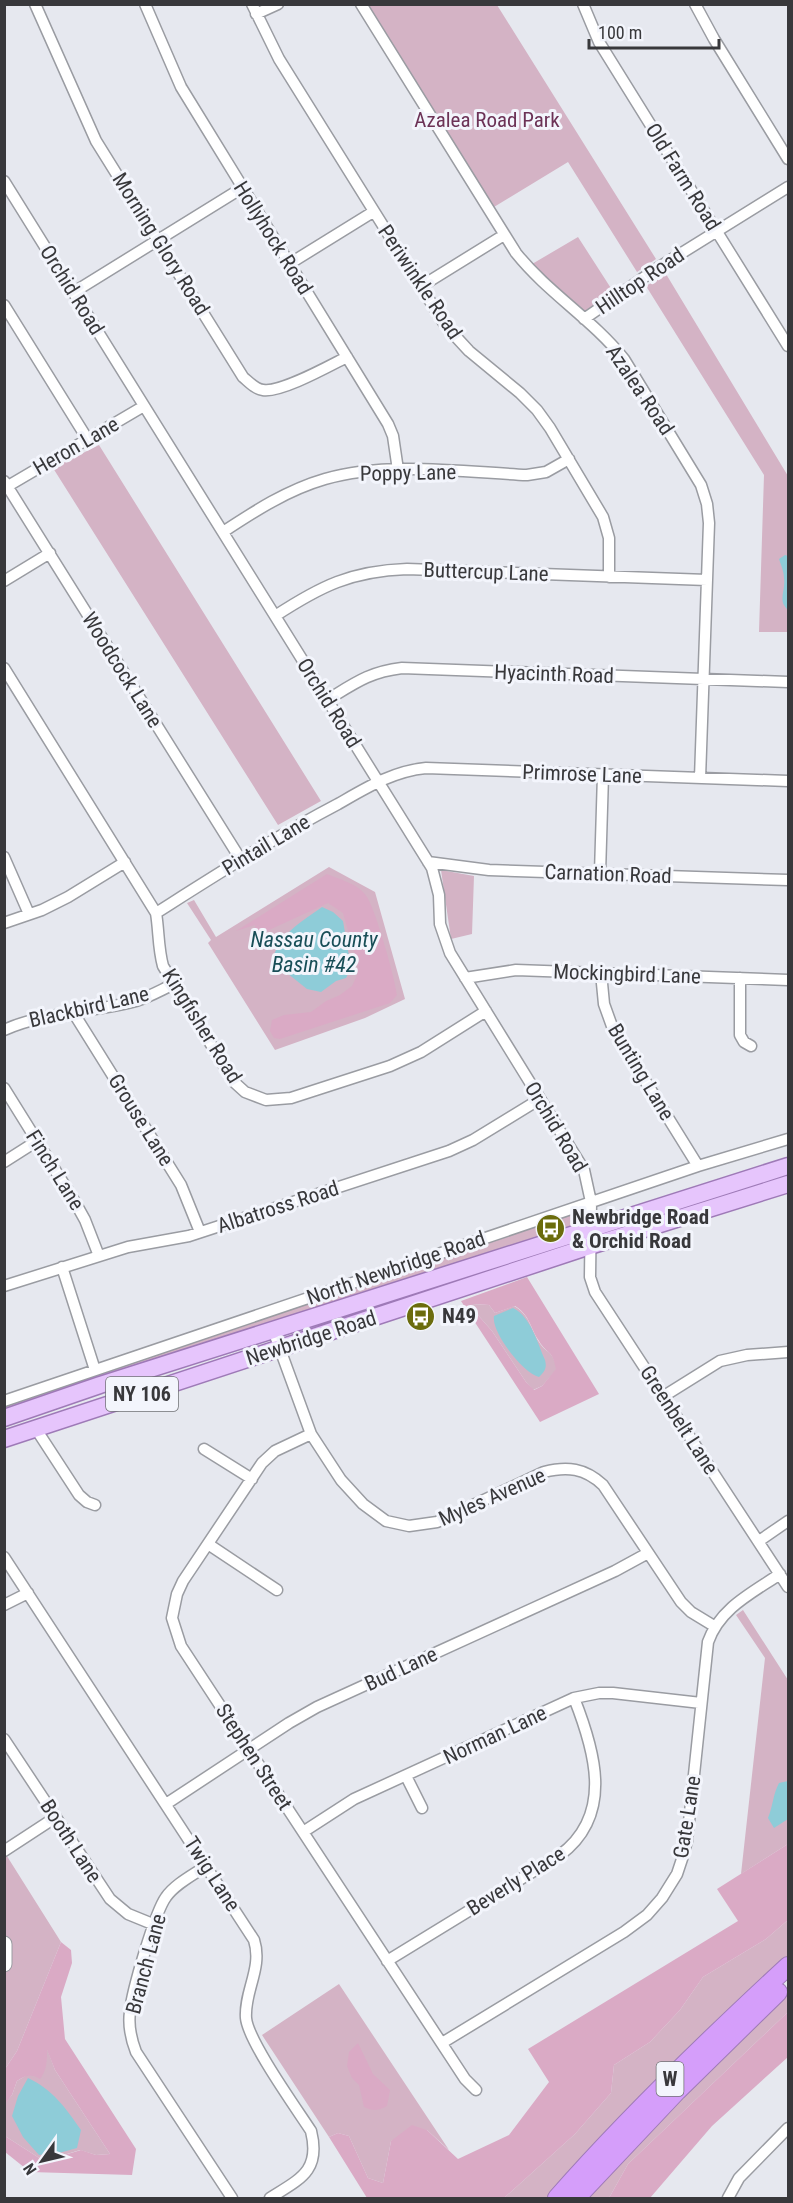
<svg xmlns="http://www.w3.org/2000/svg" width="793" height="2203" font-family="'Roboto Condensed',sans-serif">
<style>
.green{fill:#d4b3c5}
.forest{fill:#daaac5;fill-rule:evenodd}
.water{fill:#8eccd8}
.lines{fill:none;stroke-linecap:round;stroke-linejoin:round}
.street-casing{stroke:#9a9ca2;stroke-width:13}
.secondary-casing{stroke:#9a9ca2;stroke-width:17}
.primary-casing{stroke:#9e7ab7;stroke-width:19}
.highway-casing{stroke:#9e7ab7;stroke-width:20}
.street{stroke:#fff;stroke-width:10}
.secondary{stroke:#fff;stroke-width:15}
.primary{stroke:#e6c5fc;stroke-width:16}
.highway{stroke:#d59efa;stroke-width:18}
.labels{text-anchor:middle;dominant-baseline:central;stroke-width:6;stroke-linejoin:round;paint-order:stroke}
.shield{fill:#f3f5fc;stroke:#707175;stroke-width:1.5}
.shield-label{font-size:20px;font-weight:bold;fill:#38383b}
.park-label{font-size:21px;fill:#6c3256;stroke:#f3f5fc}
.street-label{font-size:21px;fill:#38383b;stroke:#f3f5fc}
.poi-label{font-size:21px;font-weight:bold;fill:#38383b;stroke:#f3f5fc;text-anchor:start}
.water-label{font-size:22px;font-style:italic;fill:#184e57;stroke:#f3f5fc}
</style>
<rect width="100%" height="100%" fill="#e6e8ef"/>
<path class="green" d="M 361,5 L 497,5 L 656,259 L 637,272 L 568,162 L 489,210 Z
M 578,237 L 616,296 L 584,319 L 527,267 Z
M 666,274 L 788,476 L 788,632 L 759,632 L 764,475 L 646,286 Z
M 99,445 L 321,801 L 278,825 L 53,468 Z
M 329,867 L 375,892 L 405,999 L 365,1018 L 275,1050 L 208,943 L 211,940 L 187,903 L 194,900 L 216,937 Z
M 441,870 L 474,876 L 472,934 L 451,939 Z
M 589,1206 L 587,1226 L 5,1417 L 4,1404 Z
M 472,1304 L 489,1305 L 495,1313 L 514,1306 C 530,1315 530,1328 539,1342 C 547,1355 552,1348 557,1369 L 542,1386 L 533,1390 L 526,1382 L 492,1331 L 470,1306 Z
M 743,1610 L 788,1680 L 788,1844 L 741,1874 L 765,1658 L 736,1615 Z
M 5,1853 L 61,1942 L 17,2051 L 5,2069 Z
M 788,1920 L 788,1957 L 720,2022 L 550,2198 L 504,2198 L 575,2134 L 611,2093 L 614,2065 L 650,2042 L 680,2010 L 703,1977 L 766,1939 Z
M 339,1984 L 449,2150 L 427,2130 L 391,2141 L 383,2183 L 368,2178 L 349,2136 L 338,2133 L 329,2137 L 262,2035 Z
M 788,1991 L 788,2012 L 628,2164 L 609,2198 L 583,2198 Z
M 46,2046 L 55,2070 L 110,2154 L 96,2155 L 80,2150 L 44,2161 L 5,2136 L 4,2104 L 12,2095 L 17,2081 L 27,2075 L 34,2075 Z"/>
<path class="forest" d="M 327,874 C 341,880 359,884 367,897 C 376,911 395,978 397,995 L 390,1003 L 280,1039 L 274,1038 L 270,1031 L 272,1020 L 284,1015 L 311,1012 L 326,1001 L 340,995 L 352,986 L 358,973 L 357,962 L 343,913 L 328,903 L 256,936 L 255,925 L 236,931 Z
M 527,1277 L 599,1394 L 540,1422 L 461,1301 ZM 473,1304 L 489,1305 L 495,1313 L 515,1306 C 530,1315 530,1328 539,1341 C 547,1355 552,1348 556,1369 L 542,1386 L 534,1390 L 526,1382 L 492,1331 L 470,1306 Z
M 788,1844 L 788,1920 L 766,1939 L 703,1977 L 680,2010 L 650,2042 L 614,2065 L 611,2093 L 575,2134 L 504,2198 L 367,2198 L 329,2137 L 338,2133 L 349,2136 L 368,2178 L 383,2183 L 391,2141 L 412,2125 L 427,2130 L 458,2159 L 509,2135 L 549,2082 L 528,2049 L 738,1921 L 717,1889 Z
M 61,1942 L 71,1950 L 72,1963 L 61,1997 L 65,2039 L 136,2149 L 132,2175 L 30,2172 L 5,2152 L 5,2136 L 44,2161 L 81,2150 L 96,2155 L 110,2154 L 55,2070 L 47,2050 C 47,2059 47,2071 40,2079 C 31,2073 26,2075 17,2081 L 12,2095 L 5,2104 L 5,2069 L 17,2051 Z
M 788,2012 L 788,2057 L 712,2126 L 650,2198 L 609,2198 L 628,2164 Z
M 358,2043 L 373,2074 L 390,2090 L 387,2106 C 378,2111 373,2111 364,2107 L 359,2085 L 352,2078 L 347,2066 L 349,2052 Z"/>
<path class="water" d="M 785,555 L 788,556 L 788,610 C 777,600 786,591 784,578 C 784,572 781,565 779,559 Z
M 322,907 L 333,912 L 343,921 L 351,968 L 346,978 L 336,981 L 321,992 L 307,989 L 272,961 C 280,933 300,923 322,907 Z
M 513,1308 C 531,1317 537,1342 545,1360 C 547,1368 545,1371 539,1377 C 523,1373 491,1332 494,1316 Z
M 788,1781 L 788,1819 L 774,1828 L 768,1818 C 773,1806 773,1794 779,1783 Z
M 28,2078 C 52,2089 66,2108 81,2130 L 77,2148 L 59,2153 L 39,2155 L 23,2137 L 12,2116 L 18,2096 Z"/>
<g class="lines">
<defs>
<path id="street" d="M 35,4 L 96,141 L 243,377 C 249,382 255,389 263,390 C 281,393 329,366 347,357
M 145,4 L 181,87 L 388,424 L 393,436 L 398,470
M 252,4 L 279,59 L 445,325 L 469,351 L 520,393 L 537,410 L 550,428 L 603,517 L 609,538 L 609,577
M 361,4 L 516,253 C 548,293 592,319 624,359 L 701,485 L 707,504 L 709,523 L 700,778
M 583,4 L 599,42 L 788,346
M 695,4 L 714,39 L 788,159
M 256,14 L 278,4
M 4,181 L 432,868 L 439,895 L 440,924 L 450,953 L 584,1170 L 591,1202 L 590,1277 L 595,1292 L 788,1587
M 289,264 L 373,212
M 420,287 L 504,235
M 74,292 L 242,188
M 4,305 L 88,440
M 584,319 L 656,269 L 788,187
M 4,481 L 241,860
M 8,486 L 144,406
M 223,532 C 255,511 287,490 325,479 C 386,461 464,472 527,475 L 546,472 L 569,459
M 4,581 L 50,553
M 275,616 C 321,586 351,571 407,569 L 707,580
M 4,668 L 156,913 C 159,931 158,948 163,966 L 234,1082 L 245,1092 L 266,1100 L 291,1098 L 390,1066 L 421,1052 L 486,1011
M 327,700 C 355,683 369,672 402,668 L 788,682
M 4,857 L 29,914
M 428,862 L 489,870 L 788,880
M 600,873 L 603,775
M 156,913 C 216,875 275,837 338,804 C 366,788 393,771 426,768 L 788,781
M 4,923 L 42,910 L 68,897 L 125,862
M 601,973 L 604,1004 L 613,1029 L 698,1166
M 465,978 L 516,970 L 788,980
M 740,978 L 740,1035 L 744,1042 L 751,1046
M 73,1012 L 181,1185 L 200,1232
M 4,1030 C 46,1011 92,1013 136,1001 C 149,997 161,990 174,984
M 4,1088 L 75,1202 L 85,1220 L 99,1256
M 4,1162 L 37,1141
M 62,1267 L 95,1370
M 4,1286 L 128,1247 L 189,1236 L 449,1151 L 473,1140 L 540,1099
M 273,1330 L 311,1434 L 341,1480 L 363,1504 L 386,1521 L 409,1526 L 437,1522 L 544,1472 C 567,1466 585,1468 603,1485 L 681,1602 L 691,1612 L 714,1626
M 664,1396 L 720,1361 L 747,1355 L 788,1352
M 4,1401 L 698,1166 L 788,1139
M 36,1429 L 79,1495 L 87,1502 L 95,1505
M 311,1434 L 275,1451 L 262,1463 L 183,1581 L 177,1594 L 172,1618 L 181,1646 L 465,2079 L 476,2090
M 204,1449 L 252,1479
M 759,1541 L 788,1521
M 208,1544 L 277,1590
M 4,1557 L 254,1940 C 263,1968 244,1991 246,2018 C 248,2041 296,2108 311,2131 C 321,2171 300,2179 270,2198
M 4,1605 L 28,1593
M 4,1739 L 110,1899 L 128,1914 L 155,1925
M 406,1776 L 422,1808
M 166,1804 L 289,1723 L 317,1707 L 615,1571 L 648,1553
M 303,1832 L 354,1799 L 574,1698 L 599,1693 L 613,1693 L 701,1703
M 4,1851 L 56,1817
M 206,1866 C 193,1875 175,1884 166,1897 C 155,1912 132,1991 130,2012 C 128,2026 131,2039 136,2052 L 232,2198
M 387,1961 L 560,1855 C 614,1815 595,1751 574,1698
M 442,2043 L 624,1932 L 647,1915 L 662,1898 L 677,1874 L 682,1859 L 687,1841 L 708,1642 C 720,1608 752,1593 780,1574
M 728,2198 L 739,2178 L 788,2128"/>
<path id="secondary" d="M 4,1944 L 4,1964"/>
<path id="primary" d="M 4,1418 L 100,1385 L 788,1166
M 4,1439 L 590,1246 L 788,1184"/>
<path id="highway" d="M 557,2198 C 629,2116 708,2040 788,1966
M 576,2198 L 677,2091 L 778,1992"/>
</defs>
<use href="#street" class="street-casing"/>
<use href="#secondary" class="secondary-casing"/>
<use href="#primary" class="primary-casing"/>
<use href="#highway" class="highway-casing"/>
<use href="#street" class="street"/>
<use href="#secondary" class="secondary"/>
<use href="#primary" class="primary"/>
<use href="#highway" class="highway"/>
</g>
<defs>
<symbol id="bus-disc" viewBox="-11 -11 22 22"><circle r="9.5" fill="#6b6c0d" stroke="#f3f5fc"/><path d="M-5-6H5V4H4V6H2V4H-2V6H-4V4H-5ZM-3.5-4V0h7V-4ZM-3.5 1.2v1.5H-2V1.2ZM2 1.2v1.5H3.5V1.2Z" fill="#fff"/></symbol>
</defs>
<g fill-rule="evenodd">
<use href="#bus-disc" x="534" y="1212" width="33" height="33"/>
<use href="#bus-disc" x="404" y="1300" width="33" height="33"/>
</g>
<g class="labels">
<g class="shield">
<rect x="106" y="1377" width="72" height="34" rx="4.5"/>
<rect x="656.5" y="2062" width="27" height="34" rx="4.5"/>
</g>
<g class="shield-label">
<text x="142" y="1394">NY 106</text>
<text x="670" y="2079">W</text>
</g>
<g class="park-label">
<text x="487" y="120">Azalea Road Park</text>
</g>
<g class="street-label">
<text transform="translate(683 177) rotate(58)">Old Farm Road</text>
<text transform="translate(273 238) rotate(58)">Hollyhock Road</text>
<text transform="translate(161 244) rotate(58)">Morning Glory Road</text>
<text transform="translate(640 281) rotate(-34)">Hilltop Road</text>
<text transform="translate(420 282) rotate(56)">Periwinkle Road</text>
<text transform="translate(72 290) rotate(58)">Orchid Road</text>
<text transform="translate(640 390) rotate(56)">Azalea Road</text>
<text transform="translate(76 446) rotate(-30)">Heron Lane</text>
<text transform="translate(408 473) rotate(-1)">Poppy Lane</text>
<text transform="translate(486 572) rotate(2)">Buttercup Lane</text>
<text transform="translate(122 670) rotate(58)">Woodcock Lane</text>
<text transform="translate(554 674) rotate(2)">Hyacinth Road</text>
<text transform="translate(329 703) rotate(58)">Orchid Road</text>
<text transform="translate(582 774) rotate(2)">Primrose Lane</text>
<text transform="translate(266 845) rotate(-31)">Pintail Lane</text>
<text transform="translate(608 874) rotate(2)">Carnation Road</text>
<text transform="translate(627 974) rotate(2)">Mockingbird Lane</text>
<text transform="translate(89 1007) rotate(-13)">Blackbird Lane</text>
<text transform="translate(202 1026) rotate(58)">Kingfisher Road</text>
<text transform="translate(641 1072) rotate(59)">Bunting Lane</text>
<text transform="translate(141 1120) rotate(58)">Grouse Lane</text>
<text transform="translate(556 1127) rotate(59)">Orchid Road</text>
<text transform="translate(55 1170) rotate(58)">Finch Lane</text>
<text transform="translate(278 1207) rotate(-18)">Albatross Road</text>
<text transform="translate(396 1268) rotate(-19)">North Newbridge Road</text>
<text transform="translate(311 1338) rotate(-18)">Newbridge Road</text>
<text transform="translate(679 1420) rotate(57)">Greenbelt Lane</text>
<text transform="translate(492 1497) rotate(-24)">Myles Avenue</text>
<text transform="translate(401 1669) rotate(-25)">Bud Lane</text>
<text transform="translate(495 1735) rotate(-25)">Norman Lane</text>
<text transform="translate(254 1757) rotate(57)">Stephen Street</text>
<text transform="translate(687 1817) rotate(-81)">Gate Lane</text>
<text transform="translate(71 1841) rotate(57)">Booth Lane</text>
<text transform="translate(212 1874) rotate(57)">Twig Lane</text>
<text transform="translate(516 1881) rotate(-32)">Beverly Place</text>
<text transform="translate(146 1964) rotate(-75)">Branch Lane</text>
</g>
<g class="poi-label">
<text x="572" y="1217">Newbridge Road<tspan x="572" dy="24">&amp; Orchid Road</tspan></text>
<text x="442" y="1316">N49</text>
</g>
<g class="water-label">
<text x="314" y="939">Nassau County<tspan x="314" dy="25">Basin #42</tspan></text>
</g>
</g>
<rect width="793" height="2203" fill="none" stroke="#38383b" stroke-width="12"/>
<g transform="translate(42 2161) rotate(236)" stroke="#f3f5fc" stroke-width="4.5" paint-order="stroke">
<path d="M0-4.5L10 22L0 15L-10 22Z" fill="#38383b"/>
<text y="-9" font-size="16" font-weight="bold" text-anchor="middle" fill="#38383b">N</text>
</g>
<path d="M589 39v9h130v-9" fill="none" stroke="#38383b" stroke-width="3"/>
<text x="598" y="39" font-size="18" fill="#38383b" stroke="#f3f5fc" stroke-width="4.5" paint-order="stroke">100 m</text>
</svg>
